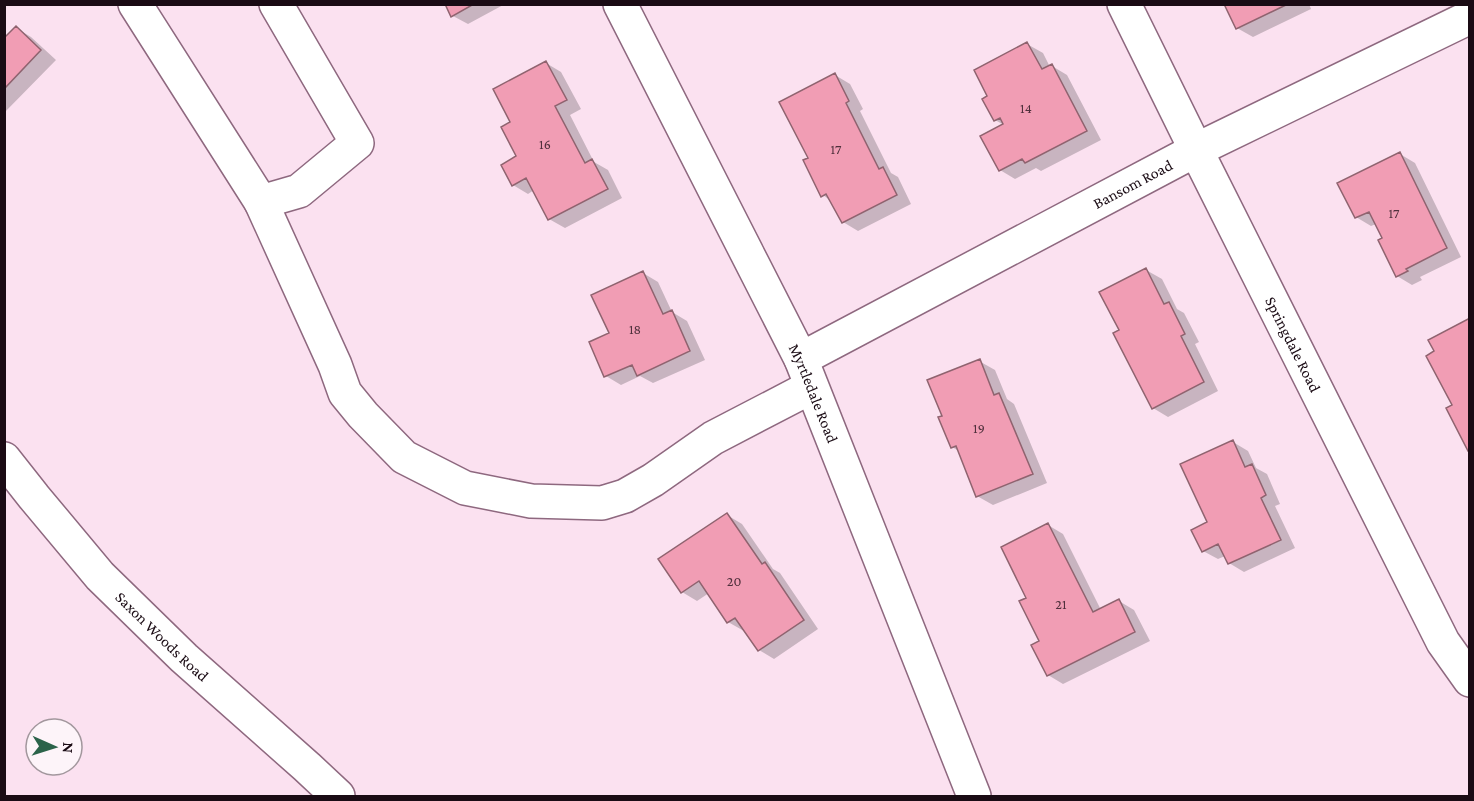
<svg xmlns="http://www.w3.org/2000/svg" width="1474" height="801" font-family="'Crimson Pro',serif">
<style>
.shadow{fill:#0003}
.building{fill:#f19db4;stroke:#8f636f;stroke-width:1.5}
.lines{fill:none;stroke-linecap:round;stroke-linejoin:round}
.minor-casing{stroke:#8e687f;stroke-width:36}
.minor{stroke:#fff;stroke-width:33}
.labels{text-anchor:middle;dominant-baseline:central;stroke-width:4.5;stroke-linejoin:round;paint-order:stroke}
.number-label{font-size:14px;fill:#50303c}
.street-label{font-size:16px;fill:#1a0b14;stroke:#fdf4f9}
</style>
<rect width="100%" height="100%" fill="#fbe1f0"/>
<path class="shadow" d="M 446,4 L 505,4 L 468,24 L 453,16 Z
M 1226,4 L 1309,4 L 1311,9 L 1253,37 L 1237,28 Z
M 16,28 L 31,37 L 56,60 L 4,113 L 4,40 Z
M 1027,44 L 1043,53 L 1050,67 L 1052,66 L 1067,75 L 1101,140 L 1041,171 L 1036,168 L 1015,179 L 1000,170 L 1004,125 L 995,120 L 989,97 Z
M 546,63 L 561,72 L 581,109 L 570,115 L 594,162 L 608,170 L 622,198 L 565,228 L 549,219 L 534,190 L 528,194 L 513,185 L 518,157 L 512,123 Z
M 835,75 L 850,84 L 863,109 L 860,111 L 891,173 L 898,177 L 911,204 L 858,231 L 843,222 L 831,201 L 823,195 L 810,159 Z
M 1400,154 L 1415,163 L 1461,257 L 1420,277 L 1422,280 L 1412,285 L 1397,276 L 1384,239 L 1376,224 L 1371,226 L 1356,217 Z
M 1146,270 L 1162,279 L 1177,309 L 1184,313 L 1199,342 L 1195,344 L 1218,391 L 1168,417 L 1153,408 L 1121,331 Z
M 643,273 L 658,282 L 672,312 L 687,321 L 705,360 L 653,383 L 640,376 L 621,385 L 606,376 L 611,334 Z
M 979,361 L 995,370 L 1007,399 L 1014,404 L 1047,483 L 993,505 L 977,496 L 959,451 L 952,447 L 944,417 Z
M 1233,442 L 1248,451 L 1256,468 L 1267,474 L 1280,504 L 1275,506 L 1295,548 L 1244,572 L 1229,563 L 1225,556 L 1218,559 L 1203,551 L 1209,523 Z
M 727,515 L 742,524 L 773,569 L 780,573 L 818,629 L 774,659 L 759,650 L 745,630 L 744,631 L 728,622 L 709,593 L 697,601 L 682,592 L 660,560 Z
M 1048,525 L 1063,534 L 1101,610 L 1119,601 L 1134,610 L 1150,641 L 1063,684 L 1048,675 L 1041,642 L 1028,598 Z"/>
<path class="building" d="M 445,4 L 474,4 L 451,17 Z
M 1224,4 L 1288,4 L 1236,29 Z
M 16,26 L 41,50 L 4,89 L 4,38 Z
M 1027,42 L 1042,69 L 1052,64 L 1087,131 L 1025,163 L 1022,159 L 999,171 L 980,136 L 1003,124 L 1000,118 L 994,121 L 982,99 L 987,96 L 974,70 Z
M 546,61 L 567,100 L 555,106 L 585,163 L 592,159 L 608,189 L 548,220 L 526,178 L 512,186 L 501,165 L 516,156 L 501,127 L 510,122 L 493,89 Z
M 835,73 L 849,101 L 846,103 L 879,169 L 883,167 L 897,195 L 842,223 L 826,194 L 821,197 L 803,160 L 808,158 L 779,102 Z
M 1400,152 L 1447,248 L 1406,269 L 1408,271 L 1396,277 L 1378,240 L 1382,238 L 1369,212 L 1355,218 L 1337,183 Z
M 1146,268 L 1164,304 L 1169,302 L 1185,334 L 1181,336 L 1204,382 L 1152,409 L 1113,333 L 1119,330 L 1099,292 Z
M 643,271 L 663,314 L 672,310 L 690,351 L 637,376 L 632,365 L 604,377 L 589,342 L 609,333 L 591,295 Z
M 1470,318 L 1470,450 L 1468,451 L 1446,408 L 1452,405 L 1426,356 L 1434,351 L 1428,340 Z
M 980,359 L 994,395 L 999,393 L 1033,474 L 976,497 L 956,446 L 951,448 L 938,417 L 942,416 L 927,380 Z
M 1233,440 L 1245,467 L 1252,464 L 1266,495 L 1261,498 L 1281,540 L 1228,564 L 1218,544 L 1202,552 L 1191,530 L 1207,522 L 1180,464 Z
M 727,513 L 762,564 L 765,562 L 804,620 L 758,651 L 735,618 L 727,623 L 699,581 L 681,593 L 658,559 Z
M 1048,523 L 1093,612 L 1119,599 L 1135,632 L 1047,676 L 1031,645 L 1039,641 L 1019,601 L 1026,598 L 1001,547 Z"/>
<g class="lines">
<defs>
<g id="minor">
<path d="M 135,4 L 261,202 L 299,191 L 357,143 L 276,4"/>
<path id="s1" d="M 620,4 L 801,359 L 974,796"/>
<path id="s2" d="M 1124,4 L 1196,150 L 1443,642 L 1470,680"/>
<path d="M 261,202 L 335,365 L 345,393 L 363,415 L 404,457 L 465,488 L 531,501 L 602,503 L 625,496 L 653,480 L 713,438 L 811,387"/>
<path id="s3" d="M 801,359 L 1196,150 L 1470,17"/>
<path id="s4" d="M 4,459 L 34,497 L 100,576 L 184,658 L 307,767 L 338,796"/>
</g>
</defs>
<use href="#minor" class="minor-casing"/>
<use href="#minor" class="minor"/>
</g>
<g class="labels">
<g class="number-label">
<text x="1026" y="108">14</text>
<text x="545" y="144">16</text>
<text x="836" y="149">17</text>
<text x="1394" y="213">17</text>
<text x="635" y="329">18</text>
<text x="979" y="428">19</text>
<text x="734" y="581">20</text>
<text x="1061" y="604">21</text>
</g>
<g class="street-label">
<text stroke="none"><textPath href="#s3" startOffset="375">Bansom Road</textPath></text>
<text stroke="none"><textPath href="#s2" startOffset="380">Springdale Road</textPath></text>
<text stroke="none"><textPath href="#s1" startOffset="435">Myrtledale Road</textPath></text>
<text stroke="none"><textPath href="#s4" startOffset="238">Saxon Woods Road</textPath></text>
</g>
</g>
<rect width="1474" height="801" fill="none" stroke="#1a0b14" stroke-width="12"/>
<g transform="translate(54 747) rotate(93)"><circle r="28" fill="#fdf4f9" stroke="#a2979d" stroke-width="1.5"/>
<path d="M0-4.5L10 22L0 15L-10 22Z" fill="#2b634a"/>
<text y="-9" font-size="16" font-weight="bold" text-anchor="middle" fill="#1a0b14">N</text>
</g>
</svg>
